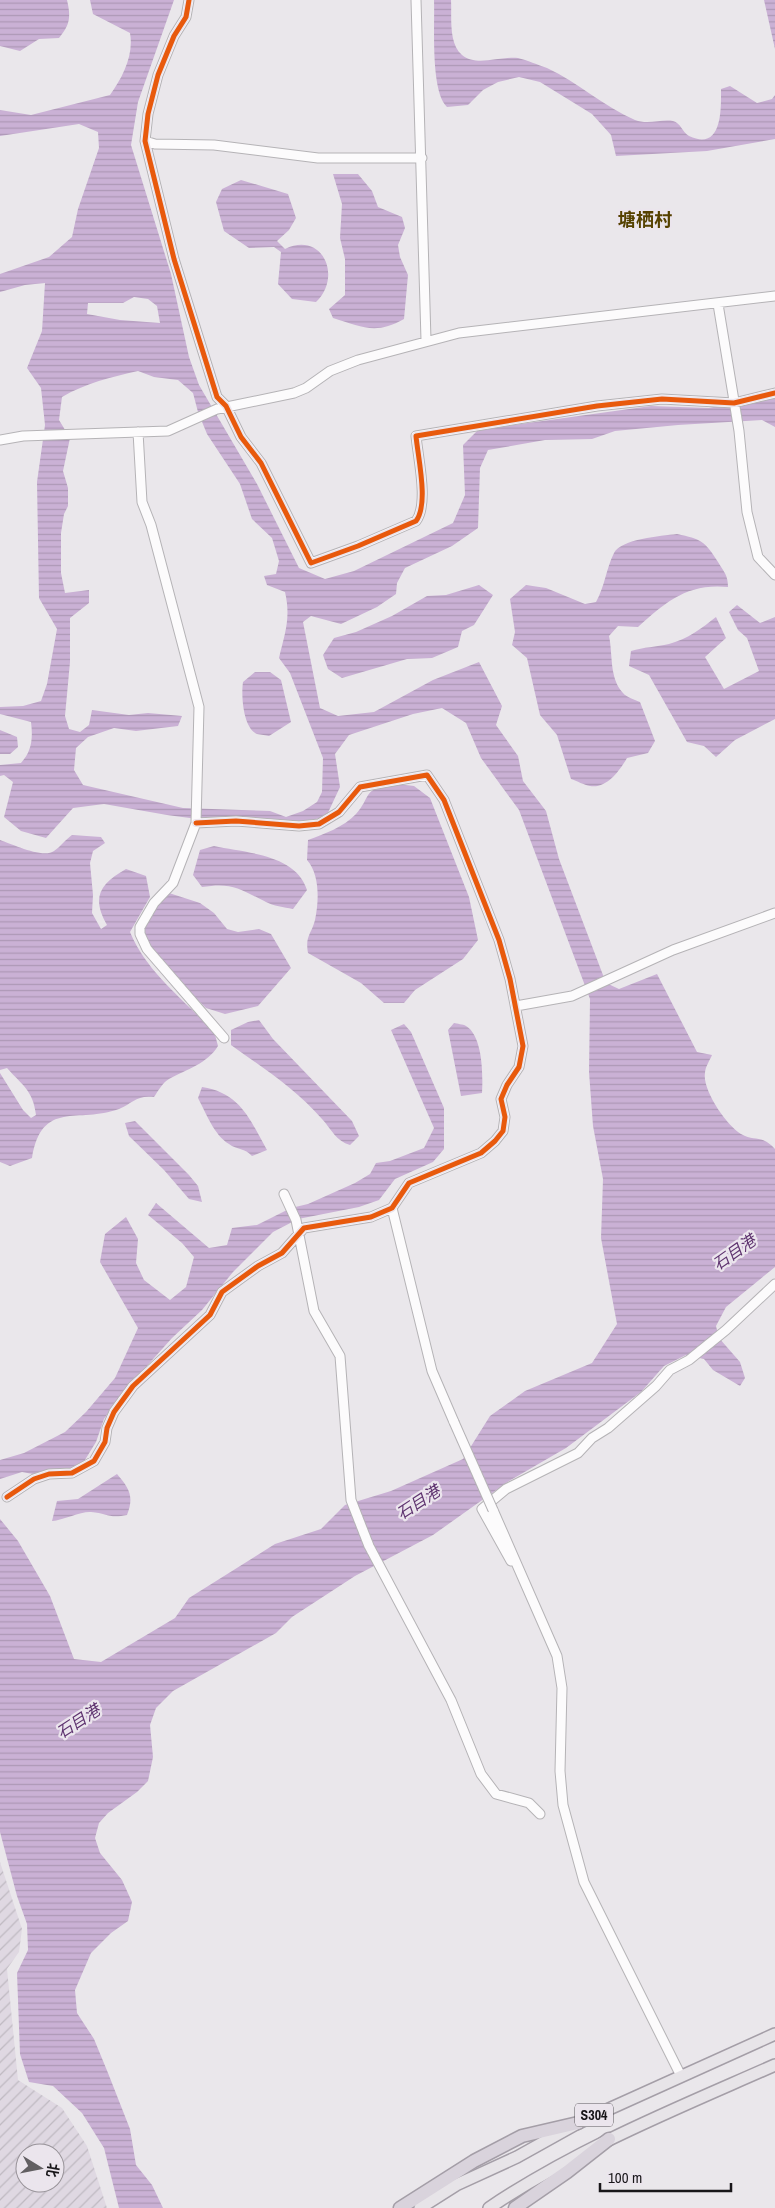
<svg xmlns="http://www.w3.org/2000/svg" width="775" height="2208" font-family="'Archivo Narrow','Noto Sans SC',sans-serif">
<style>
.industrial{fill:url(#industrial-furrows);fill-rule:evenodd}
.water{fill:url(#water-rules);fill-rule:evenodd}
.lines{fill:none;stroke-linecap:round;stroke-linejoin:round}
.minor-casing{stroke:#b5b3b6;stroke-width:11}
.major-casing{stroke:#a49ea7;stroke-width:14}
.highway-casing{stroke:#a49ea7;stroke-width:15}
.minor{stroke:#fcfbfc;stroke-width:9}
.major{stroke:#e7e4e8;stroke-width:11}
.highway{stroke:#d9d3dc;stroke-width:12}
.minor-bridge-casing{stroke:#b5b3b6;stroke-width:11;stroke-linecap:butt}
.minor-bridge{stroke:#fcfbfc;stroke-width:9}
.cycleway-casing{stroke:#ebe5ed;stroke-width:8}
.cycleway{stroke:#e8590c;stroke-width:5}
.labels{text-anchor:middle;dominant-baseline:central;stroke-width:4.5;stroke-linejoin:round;paint-order:stroke}
.shield{fill:#ebe5ed;stroke:#575459;stroke-width:1}
.shield-label{font-size:14px;font-weight:bold;fill:#181619}
.water-label{font-size:16px;font-style:italic;fill:#5e336f;stroke:#ebe5ed}
.quarter-label{font-size:18px;font-weight:bold;fill:#554100;stroke:#ebe5ed}
</style>
<defs>
<pattern id="industrial-furrows" width="10" height="10" patternUnits="userSpaceOnUse" patternTransform="scale(1.25)"><rect width="10" height="10" fill="#dfd8e2"/><path d="M-1 1l2-2M0 10L10 0M9 11l2-2" fill="none" stroke="#bfb9c1"/></pattern>
<pattern id="water-rules" width="6" height="5" patternUnits="userSpaceOnUse" patternTransform="scale(1.25)"><rect width="6" height="5" fill="#cab1d5"/><path d="M0 2.5h6" fill="none" stroke="#ad98b6"/></pattern>
</defs>
<rect width="100%" height="100%" fill="#eae7eb"/>
<path class="industrial" d="M 0,1862 L 22,1929 L 19,1952 L 7,1969 L 18,2080 L 62,2108 L 87,2146 L 107,2208 L 0,2208 ZM 25,2153 L 55,2153 L 55,2183 L 25,2183 Z"/>
<path class="water" d="M 0,0 L 67,0 C 71,17 70,25 59,38 L 39,39 L 20,51 L 0,46 Z
M 90,0 L 174,0 L 138,102 L 131,145 L 171,274 L 189,357 L 199,385 L 257,484 L 299,568 L 325,579 L 354,571 L 453,523 L 465,495 L 463,445 L 478,430 L 651,406 L 709,408 L 775,394 L 775,427 L 762,420 L 678,425 L 615,431 L 592,439 L 545,440 L 488,450 L 480,468 L 478,528 L 452,546 L 405,568 L 397,583 L 396,594 L 377,607 L 341,624 L 311,616 L 303,622 L 320,708 L 338,716 L 374,712 L 433,680 L 479,662 L 502,706 L 496,725 L 518,756 L 523,781 L 546,811 L 559,859 L 606,983 L 619,989 L 657,974 L 697,1052 L 712,1055 C 710,1060 705,1067 705,1073 C 702,1090 727,1126 741,1134 C 755,1142 761,1134 775,1149 L 775,1267 L 726,1307 L 716,1326 L 719,1338 L 740,1362 L 745,1378 L 740,1386 L 713,1370 L 704,1359 L 686,1355 L 664,1366 L 641,1392 L 566,1448 L 509,1481 L 433,1535 L 355,1576 L 292,1617 L 276,1633 L 173,1691 L 156,1708 L 150,1725 L 153,1757 L 148,1781 L 137,1792 L 108,1813 L 99,1823 L 95,1838 L 100,1853 L 122,1880 L 132,1902 L 128,1921 L 111,1933 L 91,1953 L 75,1990 L 77,2013 L 94,2039 L 108,2073 L 130,2129 L 136,2165 L 152,2185 L 163,2208 L 119,2208 L 104,2148 L 82,2113 L 53,2086 L 29,2082 L 20,2054 L 17,1973 L 28,1950 L 27,1924 L 17,1896 L 0,1832 L 0,1519 L 18,1541 L 50,1596 L 74,1659 L 101,1662 L 175,1618 L 189,1598 L 275,1544 L 321,1529 L 345,1505 L 391,1491 L 463,1459 L 490,1416 L 525,1391 L 592,1363 L 617,1324 L 601,1238 L 603,1179 L 593,1126 L 589,1072 L 590,999 L 519,810 L 481,758 L 466,723 L 442,708 L 413,714 L 349,735 L 335,754 L 340,787 L 326,817 L 290,824 L 243,825 L 167,815 L 104,804 L 73,808 L 46,838 L 21,831 L 4,817 L 13,782 L 4,775 L 0,776 L 0,765 L 21,763 C 32,751 33,738 31,722 L 0,714 L 0,707 L 23,706 L 41,701 L 47,684 L 57,629 L 39,598 L 37,482 L 45,425 L 41,388 L 27,368 L 42,331 L 45,283 L 25,285 L 0,292 L 0,274 L 49,257 L 72,237 L 78,209 L 99,148 L 98,132 L 79,124 L 0,136 L 0,110 L 31,115 L 110,95 C 123,77 134,55 130,33 L 93,14 ZM 134,297 L 148,299 L 157,306 L 160,323 L 120,320 L 87,314 L 88,303 L 123,303 ZM 138,371 L 154,377 L 178,380 L 193,393 L 198,412 L 207,434 L 240,484 L 252,519 L 272,538 L 279,561 L 276,574 L 264,576 L 267,585 L 285,592 C 291,618 285,633 279,658 L 290,673 L 323,758 L 322,792 L 317,802 L 303,811 L 286,817 L 270,811 L 183,808 L 83,785 L 74,770 L 76,748 L 88,737 L 114,728 L 136,731 L 178,726 L 182,716 L 148,713 L 129,715 L 92,710 L 89,725 L 80,732 L 69,729 L 65,716 L 70,662 L 70,618 L 89,603 L 89,590 L 65,593 L 61,573 L 61,533 L 64,514 L 68,506 L 68,488 L 63,471 L 70,438 L 59,420 L 62,397 C 86,383 111,377 138,371 Z
M 434,0 L 451,0 C 452,16 448,43 462,55 C 476,67 501,56 518,58 C 527,60 538,65 547,68 C 578,82 604,107 635,120 C 648,125 661,119 673,121 C 681,123 682,132 689,136 C 723,152 721,108 721,89 L 730,86 L 757,103 L 772,99 L 775,95 L 775,139 L 707,151 L 616,156 L 611,135 L 592,114 L 540,82 L 519,77 L 498,82 L 483,90 L 468,105 L 447,107 C 430,91 435,24 434,0 Z
M 764,0 L 775,0 L 775,49 Z
M 333,174 L 358,174 L 372,191 L 378,207 L 402,217 L 405,228 L 398,245 L 400,257 L 408,275 L 404,319 C 376,335 362,327 333,318 L 329,309 L 345,295 L 345,259 L 340,238 L 342,204 Z
M 241,180 L 288,194 L 296,218 L 289,230 L 277,241 L 285,249 C 322,231 343,276 316,302 L 292,299 L 278,284 L 281,252 L 274,247 L 249,248 L 224,231 L 216,202 L 222,189 Z
M 677,534 C 701,539 705,541 718,562 C 724,572 728,575 728,587 C 687,583 666,602 638,627 L 618,626 L 609,636 C 613,654 609,678 623,693 C 626,697 635,700 640,702 L 655,741 L 648,753 L 627,758 C 620,770 607,789 590,786 C 584,785 577,781 571,779 L 557,735 L 540,715 L 527,658 L 512,645 L 515,632 L 510,599 L 526,585 L 546,588 L 585,604 L 596,602 C 605,586 606,569 614,553 C 621,539 661,536 677,534 Z
M 479,585 L 493,595 L 474,625 L 462,631 L 458,647 L 432,658 L 407,659 L 342,678 L 328,669 L 323,655 L 334,638 L 356,632 L 392,616 L 427,596 L 446,595 Z
M 737,605 L 760,623 L 775,617 L 775,719 L 735,740 L 716,757 L 704,746 L 687,742 L 649,675 L 629,666 L 631,651 C 644,647 656,647 669,644 C 688,639 702,628 716,617 L 726,638 L 705,657 L 724,689 L 759,671 L 747,638 L 738,630 L 729,612 Z
M 255,672 L 270,672 L 281,680 L 291,722 L 269,736 C 266,735 261,735 257,734 C 243,728 241,695 243,682 Z
M 0,730 L 17,737 L 18,747 L 10,754 L 0,754 Z
M 388,783 L 414,786 L 430,798 L 469,897 L 478,940 L 463,959 L 415,990 L 404,1003 L 384,1003 L 361,983 L 308,953 C 305,936 311,935 315,920 C 319,901 320,875 307,860 L 308,840 C 324,834 344,827 356,814 C 371,797 362,792 388,783 Z
M 72,835 L 101,837 L 105,843 L 93,851 L 90,863 L 93,895 L 92,913 L 101,929 L 107,925 C 91,897 100,884 126,869 L 146,876 L 150,897 L 130,932 C 147,973 185,1001 214,1031 L 218,1046 C 207,1064 187,1069 169,1079 C 163,1082 158,1091 154,1097 C 136,1095 133,1103 119,1109 C 78,1124 42,1099 32,1158 L 10,1166 L 0,1162 L 0,1073 L 23,1110 L 31,1118 L 36,1115 C 33,1090 22,1085 7,1068 L 0,1070 L 0,840 C 12,844 43,859 54,851 C 60,847 66,839 72,835 Z
M 214,846 C 246,853 296,854 307,890 L 293,909 C 284,907 273,906 266,902 C 240,889 232,882 202,887 L 193,875 L 200,850 Z
M 169,893 L 200,903 L 214,913 L 227,929 L 238,932 L 259,929 L 271,934 L 291,968 L 258,1006 L 225,1014 L 206,1008 L 142,946 L 138,933 L 156,905 Z
M 259,1020 L 273,1039 L 352,1121 L 359,1136 L 350,1145 C 336,1141 332,1130 322,1119 C 296,1089 263,1068 231,1045 L 231,1030 L 248,1022 Z
M 454,1023 C 457,1024 463,1024 466,1026 C 483,1036 483,1076 482,1093 L 461,1096 L 448,1030 Z
M 404,1024 L 411,1032 L 444,1108 L 444,1149 L 433,1162 L 395,1179 L 379,1200 L 359,1207 L 298,1219 L 273,1232 L 233,1272 L 202,1310 L 172,1338 L 120,1396 L 104,1419 L 96,1442 L 80,1468 L 49,1477 L 22,1472 L 0,1479 L 0,1460 L 24,1453 L 65,1432 L 86,1412 L 115,1378 L 138,1328 L 100,1262 L 105,1234 L 126,1217 L 138,1239 L 136,1263 L 144,1280 L 170,1300 L 186,1287 L 194,1257 L 182,1243 L 148,1215 L 156,1203 L 209,1248 L 227,1245 L 232,1228 L 257,1225 L 291,1208 L 308,1204 L 355,1183 L 370,1174 L 376,1163 L 390,1161 L 424,1148 L 434,1128 L 391,1030 Z
M 202,1087 C 241,1093 250,1120 267,1150 L 252,1156 C 245,1148 237,1150 229,1144 C 214,1135 206,1113 198,1098 Z
M 135,1121 L 189,1175 L 198,1186 L 202,1202 L 189,1199 L 164,1170 L 129,1136 L 125,1123 Z
M 117,1474 C 130,1489 134,1497 127,1515 C 109,1519 107,1513 91,1512 C 82,1511 63,1520 52,1521 L 57,1501 L 78,1499 Z"/>
<g class="lines">
<defs>
<path id="minor" d="M 189,0 L 186,17 L 174,36 L 158,75 L 148,114 L 145,141 L 174,259 L 217,397 L 226,406 L 241,437 L 261,463 L 311,563 L 358,546 L 416,521 C 429,504 418,458 416,436 L 597,406 L 662,399 L 734,403 L 775,393
M 416,0 L 426,340
M 145,141 L 155,144 L 214,145 L 318,158 L 422,158
M 718,304 L 739,431 L 747,512 L 758,557 L 775,575
M 138,432 L 142,502 L 151,525 L 199,707 L 196,823 L 173,883 L 154,903 L 140,927 L 140,934 L 147,949 L 224,1038
M 0,440 L 23,436 L 168,431 L 217,409 L 294,393 L 306,388 L 330,371 L 358,360 L 459,333 L 775,296
M 516,1006 L 572,996 L 673,950 L 775,913
M 284,1194 L 296,1220 L 314,1311 L 340,1356 L 351,1500 L 369,1546 L 451,1700 L 481,1774 L 496,1794 L 529,1803 L 540,1814
M 392,1208 L 432,1371 L 454,1422
M 7,1497 L 34,1479 L 49,1474 L 72,1473 L 94,1461 L 105,1442 L 107,1428 L 114,1412 L 133,1386 L 210,1315 L 222,1292 L 258,1266 L 282,1253 L 304,1228 L 371,1217 L 392,1208 L 409,1183 L 481,1153 L 495,1141 L 503,1131 L 505,1117 L 501,1099 L 507,1085 L 519,1067 L 523,1046 L 510,979 L 499,940 L 444,800 L 427,775 L 360,787 L 339,812 L 319,824 L 299,826 L 236,821 L 196,823
M 493,1510 L 557,1656 L 562,1688 L 560,1771 L 563,1805 L 584,1882 L 681,2076
M 511,1561 L 482,1509 L 506,1489 L 578,1453 L 592,1438 L 608,1428 L 656,1386 L 670,1370 L 689,1360 L 726,1330 L 775,1284"/>
<path id="major" d="M 420,2208 L 456,2185 L 517,2157 L 578,2123 L 775,2034
M 489,2208 C 578,2148 678,2108 775,2065"/>
<path id="highway" d="M 400,2208 L 474,2161 L 522,2136 L 578,2123
M 515,2208 L 567,2172 L 609,2139"/>
</defs>
<use href="#minor" class="minor-casing"/>
<use href="#major" class="major-casing"/>
<use href="#highway" class="highway-casing"/>
<use href="#minor" class="minor"/>
<use href="#major" class="major"/>
<use href="#highway" class="highway"/>
<defs>
<path id="minor-bridge" d="M 454,1422 L 493,1510"/>
</defs>
<use href="#minor-bridge" class="minor-bridge-casing"/>
<use href="#minor-bridge" class="minor-bridge"/>
<defs>
<path id="cycleway" d="M 189,0 L 186,17 L 174,36 L 158,75 L 148,114 L 145,141 L 174,259 L 217,397 L 226,406 L 241,437 L 261,463 L 311,563 L 358,546 L 416,521 C 429,504 418,458 416,436 L 597,406 L 662,399 L 734,403 L 775,393
M 7,1497 L 34,1479 L 49,1474 L 72,1473 L 94,1461 L 105,1442 L 107,1428 L 114,1412 L 133,1386 L 210,1315 L 222,1292 L 258,1266 L 282,1253 L 304,1228 L 371,1217 L 392,1208 L 409,1183 L 481,1153 L 495,1141 L 503,1131 L 505,1117 L 501,1099 L 507,1085 L 519,1067 L 523,1046 L 510,979 L 499,940 L 444,800 L 427,775 L 360,787 L 339,812 L 319,824 L 299,826 L 236,821 L 196,823"/>
</defs>
<use href="#cycleway" class="cycleway-casing"/>
<use href="#cycleway" class="cycleway"/>
</g>
<g class="labels">
<rect class="shield" x="575" y="2103.5" width="38" height="23" rx="4"/>
<g class="shield-label">
<text x="594" y="2115">S304</text>
</g>
<g class="water-label">
<text transform="translate(734 1252) rotate(-35)">石目港</text>
<text transform="translate(418 1502) rotate(-33)">石目港</text>
<text transform="translate(78 1721) rotate(-33)">石目港</text>
</g>
<g class="quarter-label">
<text x="645" y="219">塘栖村</text>
</g>
</g>
<g transform="translate(40 2168) rotate(100)"><circle r="24" fill="#ebe5ed" stroke="#979298"/>
<path d="M0-4L9 19L0 12L-9 19Z" fill="#625f62"/>
<text y="-8" font-size="14" font-weight="bold" text-anchor="middle" fill="#181619">北</text>
</g>
<path d="M600 2183v8h131v-8" fill="none" stroke="#181619" stroke-width="2.5"/>
<text x="608" y="2183" font-size="15" fill="#181619" stroke="#ebe5ed" stroke-width="4" paint-order="stroke">100 m</text>
</svg>
